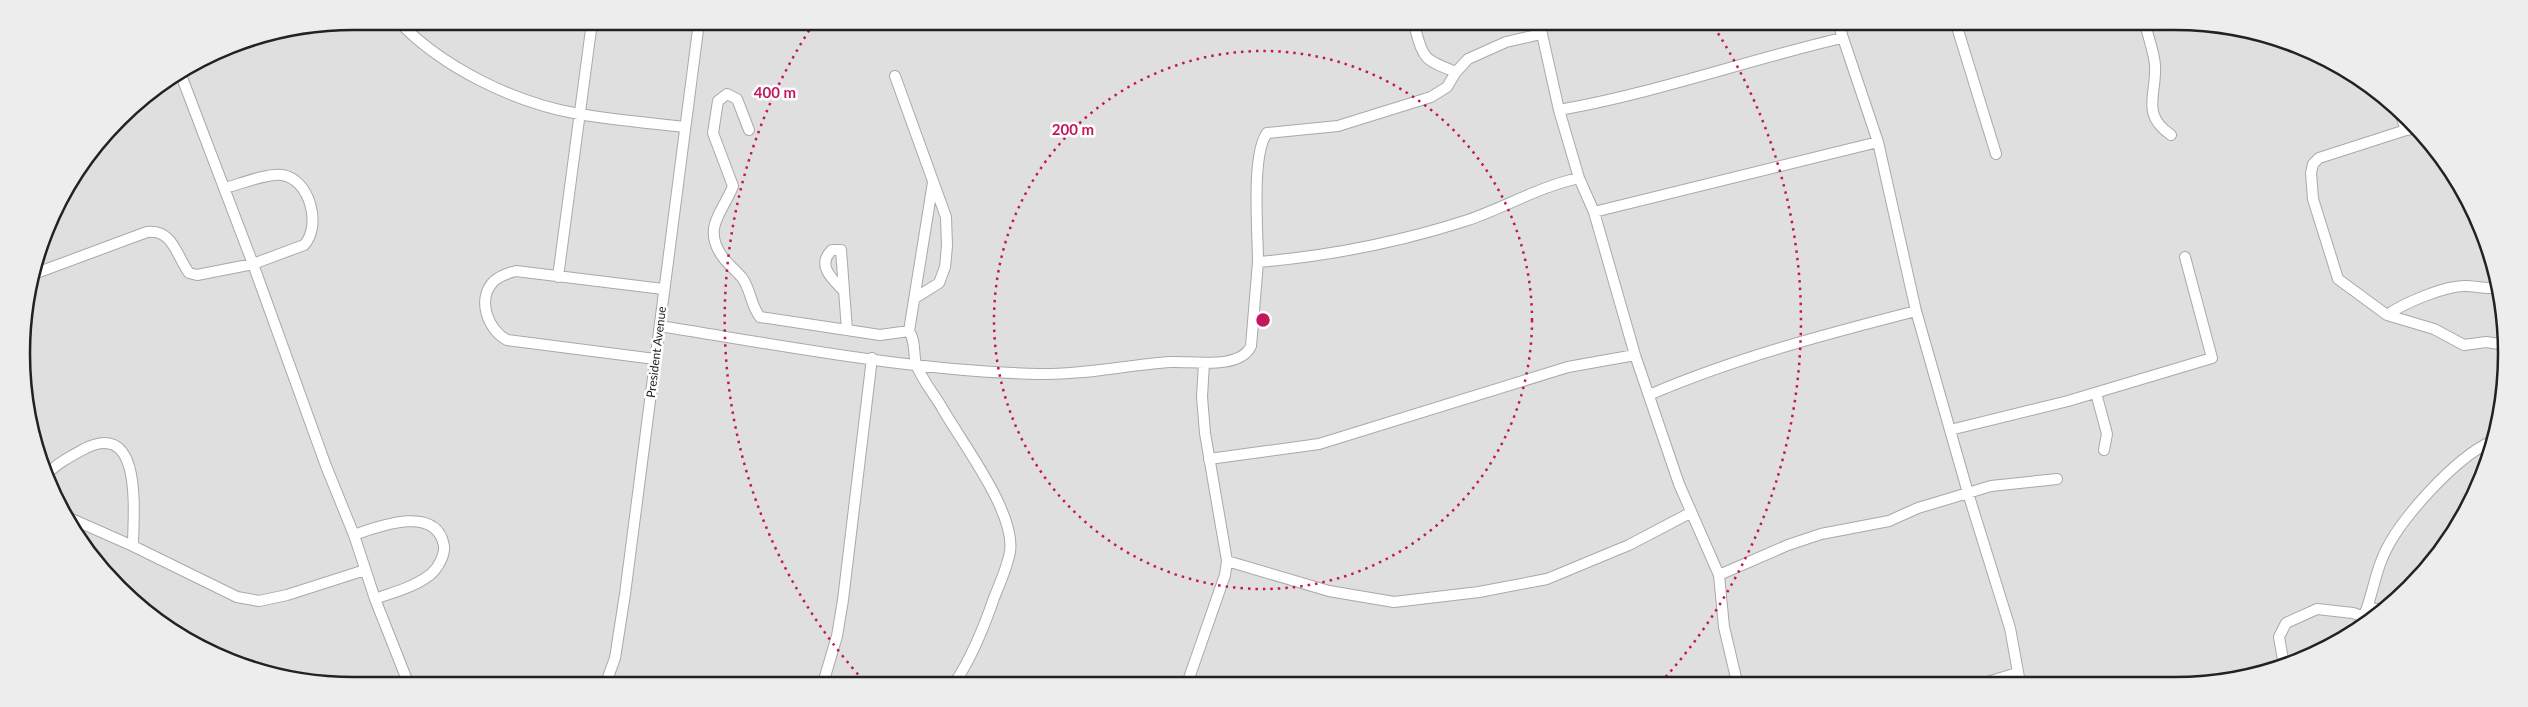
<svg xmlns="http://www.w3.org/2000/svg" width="2528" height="707" font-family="Lato,sans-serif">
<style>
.residential{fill:#e0dfdf}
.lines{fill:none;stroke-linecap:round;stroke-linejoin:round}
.minor-casing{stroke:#a9a9a9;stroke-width:12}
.minor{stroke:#fff;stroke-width:10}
.ring{fill:none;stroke:#c2185b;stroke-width:2.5;stroke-dasharray:2.5 5}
.labels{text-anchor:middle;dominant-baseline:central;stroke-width:5;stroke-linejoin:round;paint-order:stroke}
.street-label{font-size:12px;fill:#222;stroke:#fff}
.rim{fill:none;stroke:#222;stroke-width:2.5}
.centre{fill:#c2185b;stroke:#fff;stroke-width:2.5}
.ring-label{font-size:15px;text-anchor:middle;font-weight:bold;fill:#c2185b;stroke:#fff;stroke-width:5;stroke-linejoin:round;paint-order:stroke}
</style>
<rect width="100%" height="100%" fill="#f2efe9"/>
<path class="residential" d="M 354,21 L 2239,28 L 2301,46 L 2359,77 L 2409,118 L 2451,169 L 2481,226 L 2500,288 L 2507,353 L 2500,418 L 2462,519 L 2394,603 L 2302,660 L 2218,683 L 289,679 L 187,641 L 134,603 L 90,556 L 56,501 L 33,440 L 22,331 L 33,267 L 56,206 L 90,151 L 134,104 L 227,46 L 289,28 Z"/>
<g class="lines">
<defs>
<path id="minor" d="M 398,21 C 443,68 515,103 579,114 C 614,120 650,123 685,127
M 1096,24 L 1097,24
M 1414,25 C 1424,59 1422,59 1456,72
M 1540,25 L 1559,110 L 1579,178 L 1594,212 L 1635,355 L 1679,484 L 1719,575 L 1724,627 L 1737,682
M 1839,26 L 1878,142 L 1916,311 L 1968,493 L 2010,628 L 2020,683
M 1957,27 L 1996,154
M 2146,27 C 2149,40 2154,52 2155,65 C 2157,94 2140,114 2171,135
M 181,75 L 253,264 L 326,466 L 354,535 L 375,599 L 407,680
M 895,76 L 946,217 L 947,246 L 945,267 L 939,283 L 915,298
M 1559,110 C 1656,93 1747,60 1842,38
M 2399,110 L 2406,130 L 2417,128
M 749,130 L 737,99 L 727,94 L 718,101 L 713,133 L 733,186 C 723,212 702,227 722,256 C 728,265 737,271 743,279 C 751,291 751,306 760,317 L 847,330
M 2406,130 L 2319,158 L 2313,164 L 2311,173 L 2313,199 L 2338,279 L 2387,315 C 2404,303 2444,286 2465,286 C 2477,286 2487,290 2500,287
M 933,182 L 909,331 C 916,342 913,352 916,364 C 921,378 933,393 941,406 C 961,442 1016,512 1010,552 C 1007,568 1000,583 994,598 C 984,627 973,655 956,681
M 1594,212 L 1878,142
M 1258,262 C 1258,232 1251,155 1267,133 L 1338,126 L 1431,97 L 1447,87 L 1456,72 L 1468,59 L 1506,42 L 1541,34
M 31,275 L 147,232 C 173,229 176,255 189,273 L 197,275 L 253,264 L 304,245 C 322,226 310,179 282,175 C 267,173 240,184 225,188
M 558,277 L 592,22
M 843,290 C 832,279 816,265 832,250 L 841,250 L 847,330 L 880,335 L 909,331
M 2387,315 L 2434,329 L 2464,345 L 2486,342 L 2506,345
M 660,326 C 785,346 912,371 1039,374 C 1084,375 1126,365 1171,362 C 1193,361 1240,370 1251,346 L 1258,262 C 1329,256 1400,242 1468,220 C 1506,207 1538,187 1579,178
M 655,359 L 507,340 C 488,330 476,299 494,281 C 500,276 508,273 516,271 L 663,289
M 2096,393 L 2107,434 L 2104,450
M 1649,395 C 1735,358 1826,334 1916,311
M 1950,430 L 2068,401 L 2212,358 L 2185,257
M 1209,459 L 1319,444 L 1568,367 L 1635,355
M 46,475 C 56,464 71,456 84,449 C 144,418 133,515 133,546
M 65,516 L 133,546 L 237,597 L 259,601 L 287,595 L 365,570
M 354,535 C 379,526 437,504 444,546 C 445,555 438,568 431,574 C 415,587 394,592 375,599
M 1227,561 L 1329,591 L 1394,602 L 1479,592 L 1547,579 L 1629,545 L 1690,513
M 1719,575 L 1788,545 L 1821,534 L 1889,521 L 1918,508 L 1991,486 L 2057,479
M 2369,601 L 2370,609 L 2384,609
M 2360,624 C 2371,605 2373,580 2382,559 C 2397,521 2455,458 2492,441
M 2299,661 L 2306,658
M 2284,665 L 2279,637 L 2286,623 L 2317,609 L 2353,613 L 2364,617
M 607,680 L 615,658 L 625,594 L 699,22
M 824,680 L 837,636 L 843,600 L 872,358
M 1188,681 L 1225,575 L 1227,561 L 1205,433 L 1202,397 L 1204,363
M 1984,683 L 2017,673"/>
</defs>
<use href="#minor" class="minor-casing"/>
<use href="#minor" class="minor"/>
</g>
<g class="ring">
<circle cx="1263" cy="320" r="269"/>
<path d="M863 680A538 538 0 0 1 814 23M1714 27A538 538 0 0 1 1663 680"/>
</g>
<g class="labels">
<g class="street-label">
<text transform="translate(656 352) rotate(-83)">President Avenue</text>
</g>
</g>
<path d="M0 0H2528V707H0ZM353 30H2175A323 323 0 0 1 2498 353V354A323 323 0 0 1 2175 677H353A323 323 0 0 1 30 354V353A323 323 0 0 1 353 30Z" fill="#ededed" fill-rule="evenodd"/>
<path class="rim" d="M353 30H2175A323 323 0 0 1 2498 353V354A323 323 0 0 1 2175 677H353A323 323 0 0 1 30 354V353A323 323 0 0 1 353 30Z"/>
<circle cx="1263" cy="320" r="8" class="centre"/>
<g class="ring-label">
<text x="775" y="98">400 m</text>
<text x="1073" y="135">200 m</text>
</g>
</svg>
